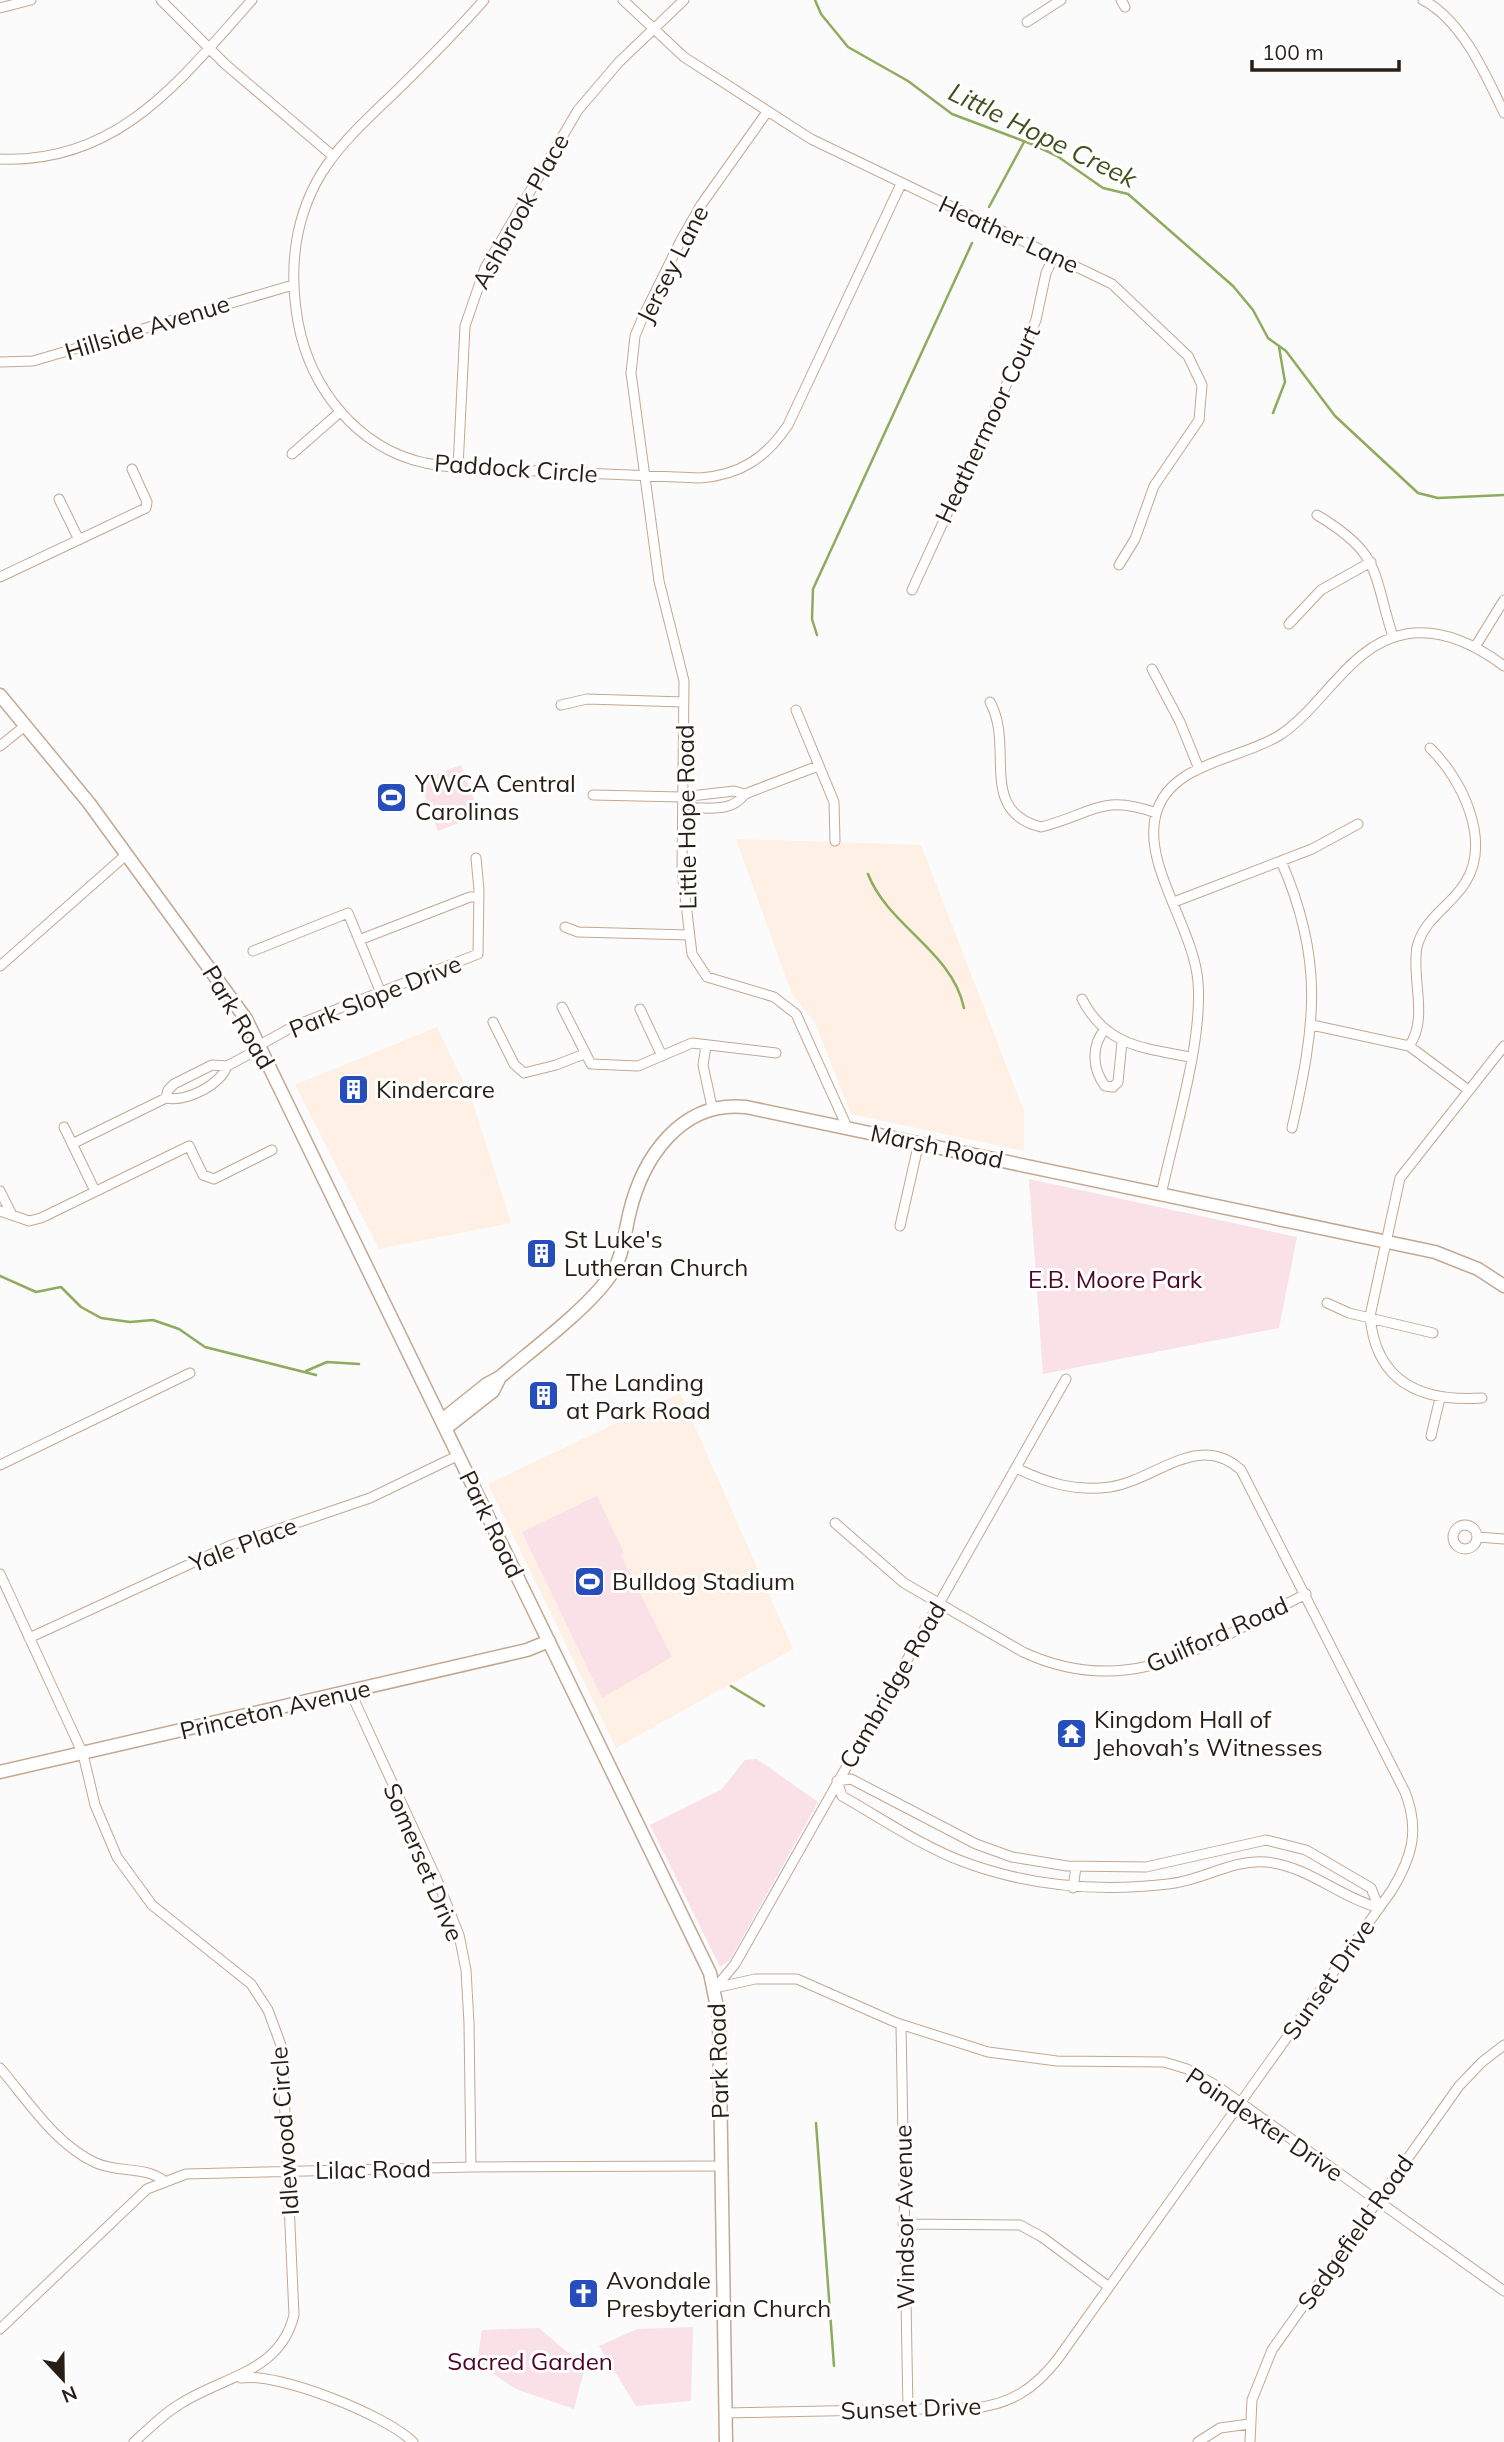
<svg xmlns="http://www.w3.org/2000/svg" width="1504" height="2442" font-family="Mulish,sans-serif">
<style>
.built{fill:#fef0e4}
.green{fill:#fae0e7}
.lines{fill:none;stroke-linecap:round;stroke-linejoin:round}
.stream{stroke:#8eab5e;stroke-width:2.5}
.street-casing{stroke:#c3a891;stroke-width:11}
.secondary-casing{stroke:#c3a891;stroke-width:15}
.street{stroke:#fff;stroke-width:9}
.secondary{stroke:#fff;stroke-width:12}
.labels{text-anchor:middle;dominant-baseline:central;stroke-width:6;stroke-linejoin:round;paint-order:stroke}
.street-label{font-size:24px;fill:#291e15;stroke:#fff}
.poi-label{font-size:24px;fill:#291e15;stroke:#fff;text-anchor:start}
.park-label{font-size:24px;fill:#500428;stroke:#fff}
.water-label{font-size:26px;font-style:italic;fill:#3f521b;stroke:#fff}
</style>
<rect width="100%" height="100%" fill="#fbfbfb"/>
<path class="built" d="M 736,839 L 921,845 L 1024,1111 L 1024,1151 L 851,1114 L 815,1023 L 792,994 Z
M 437,1027 L 472,1100 L 511,1223 L 379,1249 L 295,1085 Z
M 680,1393 L 793,1649 L 616,1748 L 488,1484 Z"/>
<path class="green" d="M 461,765 L 480,815 L 438,831 L 419,781 Z
M 1029,1179 L 1297,1237 L 1279,1328 L 1043,1374 Z
M 597,1496 L 624,1553 L 621,1555 L 672,1657 L 602,1698 L 522,1532 Z
M 757,1759 L 818,1802 L 730,1960 L 720,1967 L 650,1825 L 722,1789 L 745,1760 Z
M 693,2327 L 691,2401 L 636,2406 L 599,2346 L 637,2329 Z
M 539,2328 L 585,2367 L 574,2409 L 516,2389 L 477,2363 L 482,2330 Z"/>
<g class="lines">
<path class="stream" d="M 815,0 L 821,14 L 848,47 L 908,81 L 952,114 L 1034,145 L 1057,156 L 1103,188 L 1128,194 L 1233,286 L 1253,310 L 1268,338 L 1286,351 L 1335,416 L 1418,493 L 1438,498 L 1504,495
M 989,207 L 1024,142
M 1273,413 L 1285,382 L 1279,347
M 817,635 L 812,619 L 813,589 L 972,243
M 868,874 C 888,926 952,951 964,1008
M 0,1276 L 36,1292 L 61,1287 L 81,1307 L 101,1318 L 130,1322 L 153,1320 L 179,1329 L 205,1347 L 316,1375
M 306,1371 L 327,1362 L 359,1364
M 731,1686 L 764,1706
M 816,2123 L 834,2366"/>
<defs>
<path id="street" d="M 161,0 L 225,64 L 333,156
M 484,0 C 454,34 421,67 388,99 C 364,122 339,145 321,174 C 294,219 289,271 298,322 C 310,388 357,448 425,463 C 461,470 499,469 536,471 C 591,473 645,476 700,478 C 740,475 766,458 788,425 L 901,184
M 623,0 L 684,57 L 811,139 L 1112,284 L 1188,356 L 1202,385 L 1199,420 L 1154,486 L 1135,539 L 1119,565
M 1121,0 L 1125,7
M 1423,0 C 1462,20 1486,75 1504,113
M 0,8 L 31,0
M 1027,22 L 1061,0
M 767,112 L 701,205 L 681,240 L 642,319 L 635,336 L 631,373 L 659,581 L 684,681 L 682,871 L 692,954 L 707,977 L 774,997 L 796,1014 L 847,1127
M 0,159 C 119,164 181,79 252,0
M 0,362 L 33,361 L 293,285
M 292,454 L 340,412
M 458,467 L 465,326 L 485,268 L 578,110 L 619,62 L 684,0
M 59,499 L 79,540
M 1317,515 C 1382,554 1372,571 1393,637
M 0,577 L 146,508 L 147,502 L 132,469
M 912,590 L 1036,320 L 1046,273 L 1054,256
M 1289,624 L 1321,590 L 1371,562
M 1475,647 L 1504,600
M 1152,669 L 1180,722 L 1199,769
M 990,702 C 1015,747 977,811 1041,827 C 1092,814 1102,793 1156,813
M 561,705 L 587,699 L 684,702
M 796,710 L 834,802 L 835,841
M 0,746 L 26,725
M 745,794 L 818,766
M 593,795 L 682,797 L 734,791 L 745,794 C 732,811 715,808 695,808 L 682,797
M 1281,861 C 1325,961 1315,1026 1292,1128
M 1174,902 L 1312,849 L 1358,824
M 565,927 L 578,932 L 689,935
M 359,940 L 470,897 L 479,897
M 253,951 L 348,913 L 381,993
M 0,966 L 127,854
M 1082,999 C 1106,1046 1143,1048 1190,1057
M 562,1007 L 591,1064 L 638,1066 L 692,1043 L 776,1053
M 640,1009 L 662,1056
M 493,1022 L 514,1064 L 524,1073 L 556,1065 L 584,1054
M 1312,1025 L 1409,1046 L 1467,1089
M 1105,1029 C 1091,1046 1092,1068 1105,1086 L 1113,1087 L 1118,1082 L 1122,1042
M 260,1045 L 294,1026 L 478,954 L 479,890 L 476,858
M 706,1046 L 703,1065 L 712,1107
M 1409,1046 C 1429,1019 1411,978 1417,947 C 1424,918 1451,906 1465,883 C 1492,841 1462,779 1430,748
M 166,1098 C 187,1102 220,1085 227,1066
M 64,1127 L 95,1191
M 72,1144 L 166,1098 L 168,1090 L 174,1084 L 212,1065 L 227,1066 L 261,1048
M 0,1191 L 12,1215
M 1161,1195 C 1174,1133 1203,1042 1198,982 C 1194,928 1142,865 1156,814 C 1170,762 1241,760 1280,735 C 1324,706 1351,643 1406,634 C 1442,628 1476,645 1504,666
M 0,1211 L 29,1221 L 41,1218 L 189,1146 L 203,1175 L 214,1179 L 272,1150
M 900,1226 L 919,1142
M 1327,1303 L 1349,1313 L 1433,1333
M 1482,1398 C 1422,1402 1376,1383 1370,1316 L 1400,1178 L 1504,1046
M 1431,1436 L 1440,1398
M 0,1465 L 190,1373
M 835,1523 L 904,1583 L 1023,1652 C 1133,1703 1209,1642 1306,1594
M1453 1537a12 12 0 1 1 24 0a12 12 0 1 1-24 0Z
M 1477,1537 L 1504,1539
M 0,1574 L 83,1754 L 95,1805 L 117,1857 L 152,1905 L 251,1984 L 268,2010 L 282,2048 L 294,2315 C 280,2373 223,2376 180,2404 C 163,2414 149,2429 134,2442
M 29,1638 L 229,1546 L 370,1498 L 459,1455
M 350,1691 L 437,1880 L 459,1935 L 466,1970 L 469,2023 L 471,2167
M 851,1779 L 976,1844 L 1012,1857 L 1067,1866 L 1146,1867 L 1266,1840 L 1306,1850 L 1371,1888 L 1379,1908 C 1339,1897 1308,1866 1266,1862 C 1233,1859 1201,1881 1168,1884 C 1099,1892 1029,1886 964,1862 C 921,1846 881,1818 842,1796 L 837,1781 Z
M 1073,1888 L 1076,1867
M 716,1987 L 735,1964 L 1066,1379
M 715,1988 L 755,1979 L 797,1979 L 897,2023 L 988,2052 L 1057,2061 L 1164,2062 L 1187,2069 L 1217,2086 L 1504,2291
M 901,2025 L 908,2410
M 0,2068 C 28,2101 56,2145 96,2163 C 118,2173 146,2166 164,2181
M 903,2224 L 1020,2225 L 1042,2237 L 1109,2287
M 0,2329 L 147,2189 L 186,2174 L 471,2167 L 721,2166
M 241,2378 C 278,2372 386,2415 413,2442
M 725,2413 L 974,2408 C 1011,2404 1034,2389 1057,2360 L 1392,1890 C 1412,1857 1420,1830 1405,1792 L 1241,1470 C 1198,1431 1156,1480 1110,1487 C 1076,1492 1047,1483 1016,1468
M 1198,2442 L 1220,2428 L 1249,2424
M 1250,2442 L 1252,2400 L 1272,2350 L 1459,2086 L 1482,2062 L 1504,2045"/>
<path id="secondary" d="M 0,695 L 89,803 L 246,1019 L 710,1973 L 719,2017 L 726,2442
M 442,1420 L 487,1384 L 500,1377 C 532,1350 588,1308 610,1276 C 623,1258 624,1236 629,1215 C 642,1158 681,1100 746,1107 L 1435,1252 L 1478,1269 L 1504,1286
M 446,1428 L 493,1391 L 500,1377
M 0,1772 L 527,1650 L 549,1641"/>
</defs>
<use href="#street" class="street-casing"/>
<use href="#secondary" class="secondary-casing"/>
<use href="#street" class="street"/>
<use href="#secondary" class="secondary"/>
</g>
<defs>
<symbol id="stadium-square" viewBox="-11 -11 22 22"><rect x="-9" y="-9" width="18" height="18" rx="4" fill="#254ebc" stroke="#fff"/><path d="M0-5a6.5 5 0 1 0 0 10a6.5 5 0 1 0 0-10ZM-3.5-1.8h7v3.6h-7Z" fill="#fff"/></symbol>
<symbol id="building-square" viewBox="-11 -11 22 22"><rect x="-9" y="-9" width="18" height="18" rx="4" fill="#254ebc" stroke="#fff"/><path d="M-4-6H4V6H1V3H-1V6H-4ZM-2.5-4.3h1.7v1.8h-1.7ZM.8-4.3h1.7v1.8H.8ZM-2.5-1h1.7V.8h-1.7ZM.8-1h1.7V.8H.8Z" fill="#fff"/></symbol>
<symbol id="temple-square" viewBox="-11 -11 22 22"><rect x="-9" y="-9" width="18" height="18" rx="4" fill="#254ebc" stroke="#fff"/><path d="M0-6L5-2H3V0L6.5 2.5H4V6H1.5V3h-3V6H-4V2.5H-6.5L-3 0V-2H-5Z" fill="#fff"/></symbol>
<symbol id="church-square" viewBox="-11 -11 22 22"><rect x="-9" y="-9" width="18" height="18" rx="4" fill="#254ebc" stroke="#fff"/><path d="M-1.2-6h2.4v3.5h3.3v2.4h-3.3V6h-2.4V-.1h-3.3v-2.4h3.3Z" fill="#fff"/></symbol>
</defs>
<g fill-rule="evenodd">
<use href="#stadium-square" x="374" y="780" width="35" height="35"/>
<use href="#building-square" x="336" y="1072" width="35" height="35"/>
<use href="#building-square" x="524" y="1236" width="35" height="35"/>
<use href="#building-square" x="526" y="1378" width="35" height="35"/>
<use href="#stadium-square" x="572" y="1564" width="35" height="35"/>
<use href="#temple-square" x="1054" y="1716" width="35" height="35"/>
<use href="#church-square" x="566" y="2276" width="35" height="35"/>
</g>
<g class="labels">
<g class="street-label">
<text transform="translate(520 211) rotate(-61)">Ashbrook Place</text>
<text transform="translate(1009 234) rotate(25)">Heather Lane</text>
<text transform="translate(672 264) rotate(-63)">Jersey Lane</text>
<text transform="translate(147 327) rotate(-17)">Hillside Avenue</text>
<text transform="translate(987 424) rotate(-65)">Heathermoor Court</text>
<text transform="translate(516 468) rotate(4)">Paddock Circle</text>
<text transform="translate(686 817) rotate(-91)">Little Hope Road</text>
<text transform="translate(375 996) rotate(-22)">Park Slope Drive</text>
<text transform="translate(239 1017) rotate(59)">Park Road</text>
<text transform="translate(937 1146) rotate(12)">Marsh Road</text>
<text transform="translate(492 1524) rotate(64)">Park Road</text>
<text transform="translate(243 1544) rotate(-21)">Yale Place</text>
<text transform="translate(1217 1634) rotate(-24)">Guilford Road</text>
<text transform="translate(892 1685) rotate(-60)">Cambridge Road</text>
<text transform="translate(275 1709) rotate(-13)">Princeton Avenue</text>
<text transform="translate(424 1862) rotate(67)">Somerset Drive</text>
<text transform="translate(1328 1979) rotate(-55)">Sunset Drive</text>
<text transform="translate(718 2061) rotate(-92)">Park Road</text>
<text transform="translate(1265 2124) rotate(34)">Poindexter Drive</text>
<text transform="translate(284 2131) rotate(-94)">Idlewood Circle</text>
<text transform="translate(373 2169) rotate(-1)">Lilac Road</text>
<text transform="translate(904 2217) rotate(-91)">Windsor Avenue</text>
<text transform="translate(1355 2232) rotate(-55)">Sedgefield Road</text>
<text transform="translate(911 2408) rotate(-2)">Sunset Drive</text>
</g>
<g class="poi-label">
<text x="415" y="783">YWCA Central<tspan x="415" dy="28">Carolinas</tspan></text>
<text x="376" y="1089">Kindercare</text>
<text x="564" y="1239">St Luke's<tspan x="564" dy="28">Lutheran Church</tspan></text>
<text x="566" y="1382">The Landing<tspan x="566" dy="28">at Park Road</tspan></text>
<text x="612" y="1581">Bulldog Stadium</text>
<text x="1094" y="1719">Kingdom Hall of<tspan x="1094" dy="28">Jehovah’s Witnesses</tspan></text>
<text x="606" y="2280">Avondale<tspan x="606" dy="28">Presbyterian Church</tspan></text>
</g>
<g class="park-label">
<text x="1115" y="1279">E.B. Moore Park</text>
<text x="530" y="2361">Sacred Garden</text>
</g>
<g class="water-label">
<text transform="translate(1043 135) rotate(26)">Little Hope Creek</text>
</g>
</g>
<g transform="translate(63 2379) rotate(158)" stroke="#ffffff" stroke-width="5" paint-order="stroke">
<path d="M0-5L12 26L0 18L-12 26Z" fill="#291e15"/>
<text y="-10" font-size="19" font-weight="bold" text-anchor="middle" fill="#291e15">N</text>
</g>
<path d="M1252 60v10h147v-10" fill="none" stroke="#291e15" stroke-width="3.5"/>
<text x="1262" y="60" font-size="21" fill="#291e15" stroke="#ffffff" stroke-width="5" paint-order="stroke">100 m</text>
</svg>
